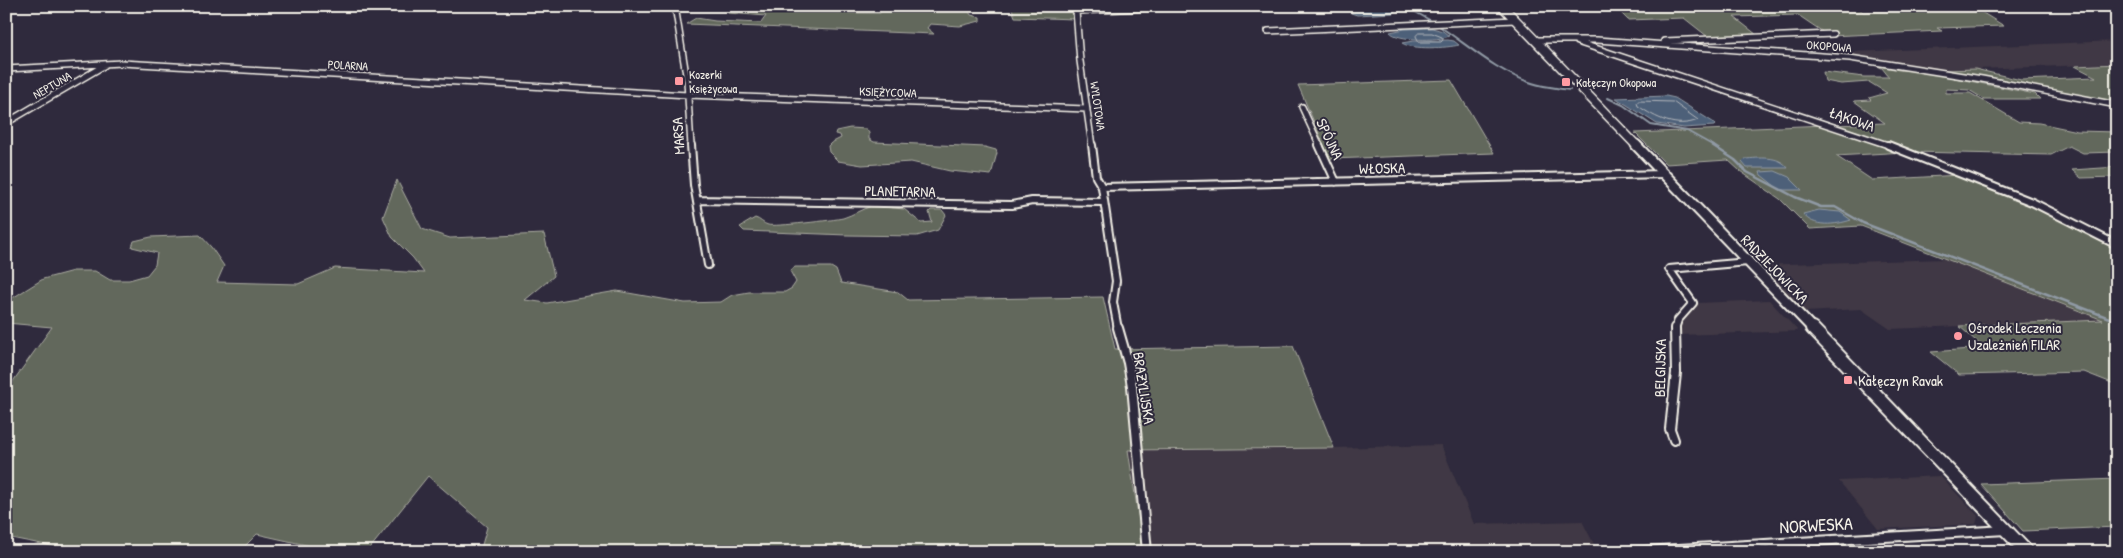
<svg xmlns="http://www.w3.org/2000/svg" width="2123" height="558" font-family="'Patrick Hand',sans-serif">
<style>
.built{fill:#403844}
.green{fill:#62685b;stroke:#abaca2}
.water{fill:#4e6079;stroke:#909aa5}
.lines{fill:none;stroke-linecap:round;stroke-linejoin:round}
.shore{stroke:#b2b7bc;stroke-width:1}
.stream-far1{stroke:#909aa5;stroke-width:2}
.stream{stroke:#909aa5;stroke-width:2.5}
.street-far2-casing{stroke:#f4f1e8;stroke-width:8}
.street-far1-casing{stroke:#f4f1e8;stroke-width:10}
.street-casing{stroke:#f4f1e8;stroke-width:12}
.secondary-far2-casing{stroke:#f4f1e8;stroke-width:11}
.secondary-far1-casing{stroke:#f4f1e8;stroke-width:13}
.secondary-casing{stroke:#f4f1e8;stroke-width:16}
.street-far2{stroke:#2f2a3d;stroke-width:5}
.street-far1{stroke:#2f2a3d;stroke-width:6}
.street{stroke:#2f2a3d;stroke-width:8}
.secondary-far2{stroke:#2f2a3d;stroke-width:8}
.secondary-far1{stroke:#2f2a3d;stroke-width:9}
.secondary{stroke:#2f2a3d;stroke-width:12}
.poi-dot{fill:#ff9aa2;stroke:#2f2a3d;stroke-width:2}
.labels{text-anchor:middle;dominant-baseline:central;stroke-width:4;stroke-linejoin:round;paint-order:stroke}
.far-street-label{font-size:12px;fill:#f4f1e8;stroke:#2f2a3d}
.far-poi-label{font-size:12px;fill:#f4f1e8;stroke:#2f2a3d;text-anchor:start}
.street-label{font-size:15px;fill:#f4f1e8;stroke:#2f2a3d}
.poi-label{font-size:15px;fill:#f4f1e8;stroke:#2f2a3d;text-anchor:start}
.near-street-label{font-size:18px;fill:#f4f1e8;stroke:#2f2a3d}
</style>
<rect width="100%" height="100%" fill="#2f2a3d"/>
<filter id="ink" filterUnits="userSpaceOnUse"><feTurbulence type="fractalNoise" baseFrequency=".02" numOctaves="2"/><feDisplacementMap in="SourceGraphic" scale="10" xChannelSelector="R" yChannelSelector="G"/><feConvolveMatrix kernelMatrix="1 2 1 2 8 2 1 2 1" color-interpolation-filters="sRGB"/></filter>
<g filter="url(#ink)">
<path class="built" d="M 2117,41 L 2117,64 L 1945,70 L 1829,55 L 1828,53 Z
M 1947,259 L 2104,320 L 1890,329 L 1861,309 L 1805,312 L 1760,265 Z
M 1769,300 L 1798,331 L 1678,335 L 1682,322 L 1697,303 Z
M 1441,445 L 1474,524 L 1582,521 L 1598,552 L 1144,552 L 1128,450 L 1334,448 Z
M 1940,476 L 1978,516 L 1976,524 L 1878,529 L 1839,481 Z"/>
<path class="green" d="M 884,6 L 966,6 L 971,15 L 980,17 L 980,21 L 960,26 L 930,24 L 927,28 L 934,34 L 686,24 L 696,18 L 715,21 L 761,23 L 766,16 L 728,13 L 728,8 L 760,8 L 782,12 L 880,13 Z
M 1011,6 L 1073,6 L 1075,19 L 1015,17 Z
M 1614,6 L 1856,6 L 1863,12 L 1975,8 L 2004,26 L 1937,28 L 1942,31 L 1829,36 L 1798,15 L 1734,17 L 1761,38 L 1712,40 L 1684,18 L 1628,20 Z
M 2117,64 L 2117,104 L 2031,86 L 1945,70 L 1975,69 L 2021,80 L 2096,77 L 2075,66 Z
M 1875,65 L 1899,70 L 1919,71 L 2035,94 L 2040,99 L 1984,99 L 1969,90 L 1946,89 L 1946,93 L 1970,93 L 2019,122 L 2039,123 L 2077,131 L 2117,132 L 2117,152 L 2083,153 L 2069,146 L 2051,155 L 1911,152 L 1834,125 L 1885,123 L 1854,101 L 1871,100 L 1869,98 L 1887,93 L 1869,82 L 1841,84 L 1825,81 L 1823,72 L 1864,77 L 1889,77 L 1882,68 Z
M 1451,80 L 1494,153 L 1330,159 L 1298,85 Z
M 1826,125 L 1905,152 L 1836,156 L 1872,180 L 1960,175 L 2026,202 L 2068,222 L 2117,250 L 2117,385 L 2084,372 L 1959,375 L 1931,352 L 1984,348 L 1959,326 L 2103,320 L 1861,226 L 1810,229 L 1780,199 L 1740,171 L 1728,160 L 1666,164 L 1635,133 Z
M 850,128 L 866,129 L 869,133 L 869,139 L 874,142 L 985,147 L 996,150 L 997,153 L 991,175 L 950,171 L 911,162 L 862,165 L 838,161 L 829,152 L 828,146 L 831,143 L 841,138 L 840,135 L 835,134 L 836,131 Z
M 2117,167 L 2117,177 L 2081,178 L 2072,170 Z
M 397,180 L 422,229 L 450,238 L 544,234 L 554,276 L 525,300 L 547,303 L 617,291 L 685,303 L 721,302 L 732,295 L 749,292 L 785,292 L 792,288 L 796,282 L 790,271 L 795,267 L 831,267 L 836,270 L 841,283 L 898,292 L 908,300 L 1103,297 L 1115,349 L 1293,346 L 1334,448 L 1128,450 L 1144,552 L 480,552 L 487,527 L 428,476 L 367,552 L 337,552 L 257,534 L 239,552 L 82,552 L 6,537 L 6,391 L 52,327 L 6,323 L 6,302 L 43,279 L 73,271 L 95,271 L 110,280 L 129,280 L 147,275 L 155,265 L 157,253 L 132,247 L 134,241 L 151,237 L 200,235 L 211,247 L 224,266 L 217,282 L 298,284 L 335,268 L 424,273 L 413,258 L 392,237 L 383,217 Z
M 872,206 L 904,209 L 921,223 L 932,222 L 929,212 L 931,210 L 942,210 L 946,215 L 938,230 L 917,236 L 847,235 L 744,231 L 740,227 L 755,218 C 760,219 763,224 768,225 C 774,227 835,220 843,218 C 853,215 861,209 872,206 Z
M 2117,479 L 2117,527 L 2023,531 L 1981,484 Z"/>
<path class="water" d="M 1379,7 L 1387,7 L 1395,11 L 1393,13 L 1357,15 L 1351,13 L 1352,8 Z
M 1432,28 L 1443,31 L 1449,36 C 1439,41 1397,41 1390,32 L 1405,29 Z
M 1448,40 L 1454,41 L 1459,45 C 1447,48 1412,50 1402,43 L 1413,41 Z
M 1666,96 L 1675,98 L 1716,124 L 1714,126 L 1684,128 L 1657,124 L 1616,98 Z
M 1745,159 C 1759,158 1779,155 1788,168 L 1747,168 L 1742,162 Z
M 1775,171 L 1789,177 L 1802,190 L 1780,190 L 1761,175 L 1760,172 Z
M 1819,210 L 1840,212 L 1851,220 C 1836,225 1813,228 1803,214 Z"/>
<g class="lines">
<path class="shore" d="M 1419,33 L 1432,33 L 1442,37 L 1443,40 L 1441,42 L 1419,42 L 1416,36 Z
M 1639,101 L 1673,102 L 1698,120 C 1676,129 1656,118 1638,106 L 1637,103 Z"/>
<path class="stream-far1" d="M 1405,6 L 1433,22
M 1439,26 C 1469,46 1497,72 1532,83 C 1544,87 1557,88 1570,90
M 1608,98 L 1623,105 L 1651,125 L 1687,131 L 1714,146"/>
<path class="stream" d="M 1712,145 L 1735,160 L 1747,172 L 1795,197 L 1821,207 L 1835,207 L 1863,223 L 2117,321"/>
<defs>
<path id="street-far2" d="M 675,6 L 687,81 L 691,146
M 1268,31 L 1515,20
M 1535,40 L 1597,40 L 1850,58 L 1982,79 L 2117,105
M 1664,41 L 1833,34
M 1577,42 L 1891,146
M 6,69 L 122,63 L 688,95 L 1087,109
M 1302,107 L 1320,146
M 6,123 L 105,65
M 1092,146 L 1080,61 L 1076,11 L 1190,6"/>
<path id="street-far1" d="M 691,145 L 694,185 L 708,265
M 1092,145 L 1096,177 L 1102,187 L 1116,281 L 1113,302 L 1118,329
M 1319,145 L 1336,182
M 1888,145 L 2032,202 L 2117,245
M 1102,187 L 1664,174
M 697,200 L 1012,205 L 1032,201 L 1103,202
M 1675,329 L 1678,320 L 1693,303 L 1669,269 L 1748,262"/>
<path id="street" d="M 1118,328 L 1128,363 L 1132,386 L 1147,552
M 1674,440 L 1670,429 L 1676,373 L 1675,328
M 1627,552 L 2006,530"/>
<path id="secondary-far2" d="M 1502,6 L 1637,146"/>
<path id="secondary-far1" d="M 1636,145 L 1813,329"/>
<path id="secondary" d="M 1812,328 L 2027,552"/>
</defs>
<use href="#street-far2" class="street-far2-casing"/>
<use href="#street-far1" class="street-far1-casing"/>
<use href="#street" class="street-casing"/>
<use href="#secondary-far2" class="secondary-far2-casing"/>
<use href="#secondary-far1" class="secondary-far1-casing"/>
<use href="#secondary" class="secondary-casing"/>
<use href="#street-far2" class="street-far2"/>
<use href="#street-far1" class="street-far1"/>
<use href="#street" class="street"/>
<use href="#secondary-far2" class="secondary-far2"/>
<use href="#secondary-far1" class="secondary-far1"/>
<use href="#secondary" class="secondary"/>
</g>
</g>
<g class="poi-dot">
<rect x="674" y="76" width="10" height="10" rx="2.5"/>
<rect x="1561" y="77" width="10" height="10" rx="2.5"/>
<circle cx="1958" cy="336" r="5"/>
<rect x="1843" y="375" width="10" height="10" rx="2.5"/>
</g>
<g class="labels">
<g class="far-street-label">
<text transform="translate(1829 46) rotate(4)">OKOPOWA</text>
<text transform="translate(348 65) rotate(3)">POLARNA</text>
<text transform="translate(52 85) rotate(-30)">NEPTUNA</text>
<text transform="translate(888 92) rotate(2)">KSIĘŻYCOWA</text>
<text transform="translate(1098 106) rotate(82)">WYLOTOWA</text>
</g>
<g class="far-poi-label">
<text x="689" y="74">Kozerki<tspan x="689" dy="14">Księżycowa</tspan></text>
<text x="1576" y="82">Kałęczyn Okopowa</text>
</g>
<g class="street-label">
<text transform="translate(1852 119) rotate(19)">ŁĄKOWA</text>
<text transform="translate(678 136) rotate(-94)">MARSA</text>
<text transform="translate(1330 139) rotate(65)">SPÓJNA</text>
<text transform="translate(1382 168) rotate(-1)">WŁOSKA</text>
<text transform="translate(900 191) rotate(1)">PLANETARNA</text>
<text transform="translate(1775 269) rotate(46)">RADZIEJOWICKA</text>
<text transform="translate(1660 368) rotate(-89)">BELGIJSKA</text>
<text transform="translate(1144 388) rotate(81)">BRAZYLIJSKA</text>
</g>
<g class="poi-label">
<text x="1968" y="327">Ośrodek Leczenia<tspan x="1968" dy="17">Uzależnień FILAR</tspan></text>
<text x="1858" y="380">Kałęczyn Ravak</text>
</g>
<g class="near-street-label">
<text transform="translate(1816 525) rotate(-3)">NORWESKA</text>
</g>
</g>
<rect width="2123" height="558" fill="none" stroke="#2f2a3d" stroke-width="25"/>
<rect x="12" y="12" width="2098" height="533" fill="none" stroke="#f4f1e8" stroke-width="2" filter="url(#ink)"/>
</svg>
